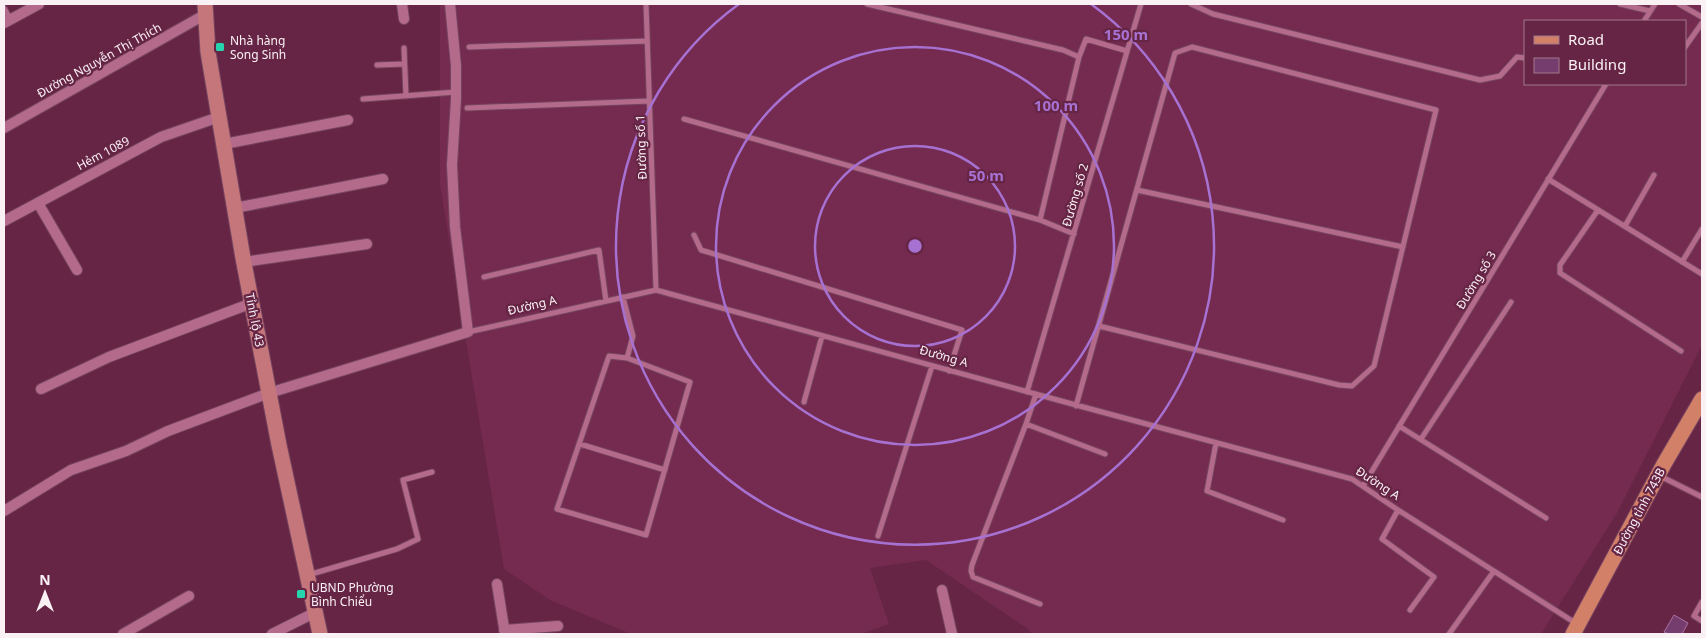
<svg xmlns="http://www.w3.org/2000/svg" width="1706" height="638" font-family="'Noto Sans',sans-serif">
<style>
.built{fill:#742b4f;fill-rule:evenodd}
.building{fill:#743d6d;stroke:#ac71a3}
.lines{fill:none;stroke-linecap:round;stroke-linejoin:round}
.lane-casing{stroke:#764460;stroke-width:7}
.street-casing{stroke:#764460;stroke-width:12}
.secondary-casing{stroke:#764460;stroke-width:17}
.primary-casing{stroke:#764460;stroke-width:17}
.lane{stroke:#b46b8b;stroke-width:5}
.street{stroke:#b46b8b;stroke-width:10}
.secondary{stroke:#c4767a;stroke-width:15}
.primary{stroke:#d38069;stroke-width:15}
.ring{fill:none;stroke:#a771d2;stroke-width:2.5}
.poi-dot{fill:#26d5ae;stroke:#662545;stroke-width:2}
.labels{text-anchor:middle;dominant-baseline:central;stroke-width:4.5;stroke-linejoin:round;paint-order:stroke}
.poi-label{font-size:12px;fill:#faf1f5;stroke:#662545;text-anchor:start}
.street-label{font-size:12px;fill:#faf1f5;stroke:#662545}
.centre{fill:#a771d2;stroke:#662545;stroke-width:2.5}
.ring-label{font-size:15px;text-anchor:middle;font-weight:bold;fill:#a771d2;stroke:#662545;stroke-width:4.5;stroke-linejoin:round;paint-order:stroke}
</style>
<rect width="100%" height="100%" fill="#662545"/>
<path class="built" d="M 440,4 L 1702,4 L 1702,345 L 1617,513 L 1541,634 L 1032,634 L 1028,629 L 926,560 L 870,568 L 889,624 L 861,634 L 631,634 L 550,600 L 504,569 L 440,185 ZM 1525,21 L 1685,21 L 1685,84 L 1525,84 Z"/>
<path class="building" d="M 1674,615 L 1688,623 L 1682,634 L 1669,634 L 1664,632 Z"/>
<g class="lines">
<defs>
<path id="lane" d="M 646,4 L 656,290
M 1191,4 L 1213,14 L 1480,80 L 1500,76 L 1517,57 L 1525,58
M 1620,4 L 1650,11
M 1679,4 L 1702,17
M 4,8 L 10,19
M 1644,21 L 1655,4
M 469,47 L 647,41
M 1685,47 L 1702,23
M 404,48 L 406,96
M 1079,57 L 1086,39 L 1127,51
M 377,65 L 404,64
M 363,99 L 456,92
M 467,108 L 649,101
M 684,119 L 1040,220 L 1079,57 L 1063,50 L 867,4
M 1548,179 L 1702,274
M 1137,190 L 1403,247
M 1598,210 L 1560,265 L 1560,273 L 1681,351
M 1040,220 L 1074,234
M 1625,226 L 1654,175
M 694,235 L 701,250 L 962,330 L 949,371
M 1682,262 L 1702,229
M 484,277 L 599,250 L 606,301
M 623,297 L 633,336 L 627,358 L 690,382 L 646,535 L 557,509 L 609,356 L 627,358
M 468,332 L 656,290 L 1087,408 L 1352,479 L 1398,510 L 1577,624
M 1027,392 L 1141,4
M 1036,394 L 1026,424 L 1105,454
M 804,402 L 822,336
M 1076,406 L 1175,53 L 1192,47 L 1436,110 L 1374,366 L 1352,386 L 1339,385 L 1099,326
M 1026,424 L 972,565 L 971,571 L 973,577 L 1040,604
M 1399,426 L 1546,518
M 1421,439 L 1511,302
M 1216,443 L 1207,491 L 1283,520
M 580,444 L 665,470
M 1660,476 L 1702,497
M 1363,486 L 1606,84
M 1398,510 L 1382,539 L 1434,577 L 1410,610
M 878,536 L 932,366
M 308,575 L 397,549 L 418,539 L 403,480 L 432,472
M 1702,602 L 1694,616 L 1702,621
M 1449,634 L 1494,571"/>
<path id="street" d="M 402,4 L 404,19
M 4,23 L 39,4
M 4,128 L 206,14
M 224,144 L 348,120
M 38,203 L 77,270
M 235,208 L 383,179
M 4,221 L 161,137 L 219,117
M 244,262 L 367,244
M 41,389 L 109,357 L 252,303
M 4,511 L 71,470 L 126,451 L 168,431 L 269,393 L 468,332 L 455,227 L 452,165 L 456,99 L 456,66 L 450,4
M 497,584 L 505,634
M 942,590 L 952,634
M 504,630 L 558,626
M 123,634 L 189,596
M 272,634 L 316,612"/>
<path id="secondary" d="M 205,4 L 208,52 L 243,258 L 279,445 L 320,634"/>
<path id="primary" d="M 1573,634 L 1664,464 L 1702,399"/>
</defs>
<use href="#lane" class="lane-casing"/>
<use href="#street" class="street-casing"/>
<use href="#secondary" class="secondary-casing"/>
<use href="#primary" class="primary-casing"/>
<use href="#lane" class="lane"/>
<use href="#street" class="street"/>
<use href="#secondary" class="secondary"/>
<use href="#primary" class="primary"/>
</g>
<g class="ring">
<circle cx="915" cy="246" r="100"/>
<circle cx="915" cy="246" r="199"/>
<path d="M1091 4A299 299 0 1 1 739 4"/>
</g>
<g class="poi-dot">
<rect x="215" y="42" width="10" height="10" rx="2.5"/>
<rect x="296" y="589" width="10" height="10" rx="2.5"/>
</g>
<g class="labels">
<g class="poi-label">
<text x="230" y="40">Nhà hàng<tspan x="230" dy="14">Song Sinh</tspan></text>
<text x="311" y="587">UBND Phường<tspan x="311" dy="14">Bình Chiểu</tspan></text>
</g>
<g class="street-label">
<text transform="translate(99 60) rotate(-29)">Đường Nguyễn Thị Thích</text>
<text transform="translate(641 147) rotate(-92)">Đường số 1</text>
<text transform="translate(103 153) rotate(-28)">Hẻm 1089</text>
<text transform="translate(1075 195) rotate(-74)">Đường số 2</text>
<text transform="translate(1476 280) rotate(-59)">Đường số 3</text>
<text transform="translate(532 305) rotate(-13)">Đường A</text>
<text transform="translate(255 320) rotate(79)">Tỉnh lộ 43</text>
<text transform="translate(944 356) rotate(16)">Đường A</text>
<text transform="translate(1378 483) rotate(33)">Đường A</text>
<text transform="translate(1639 511) rotate(-62)">Đường tỉnh 743B</text>
</g>
</g>
<circle cx="915" cy="246" r="8" class="centre"/>
<g class="ring-label">
<text x="1126" y="40">150 m</text>
<text x="1056" y="111">100 m</text>
<text x="986" y="181">50 m</text>
</g>
<rect width="1706" height="638" fill="none" stroke="#faf1f5" stroke-width="10"/>
<rect x="1524" y="20" width="162" height="65" fill="#662545" stroke="#a1778b"/>
<rect x="1534" y="36" width="25" height="8" fill="#d38069" stroke="#a1778b"/>
<text x="1568" y="45" font-size="15" fill="#faf1f5">Road</text>
<rect x="1534" y="58" width="25" height="15" fill="#743d6d" stroke="#a1778b"/>
<text x="1568" y="70" font-size="15" fill="#faf1f5">Building</text>
<g transform="translate(45 593)" stroke="#662545" stroke-width="4" paint-order="stroke">
<path d="M0-4L9 19L0 12L-9 19Z" fill="#faf1f5"/>
<text y="-8" font-size="14" font-weight="bold" text-anchor="middle" fill="#faf1f5">N</text>
</g>
</svg>
